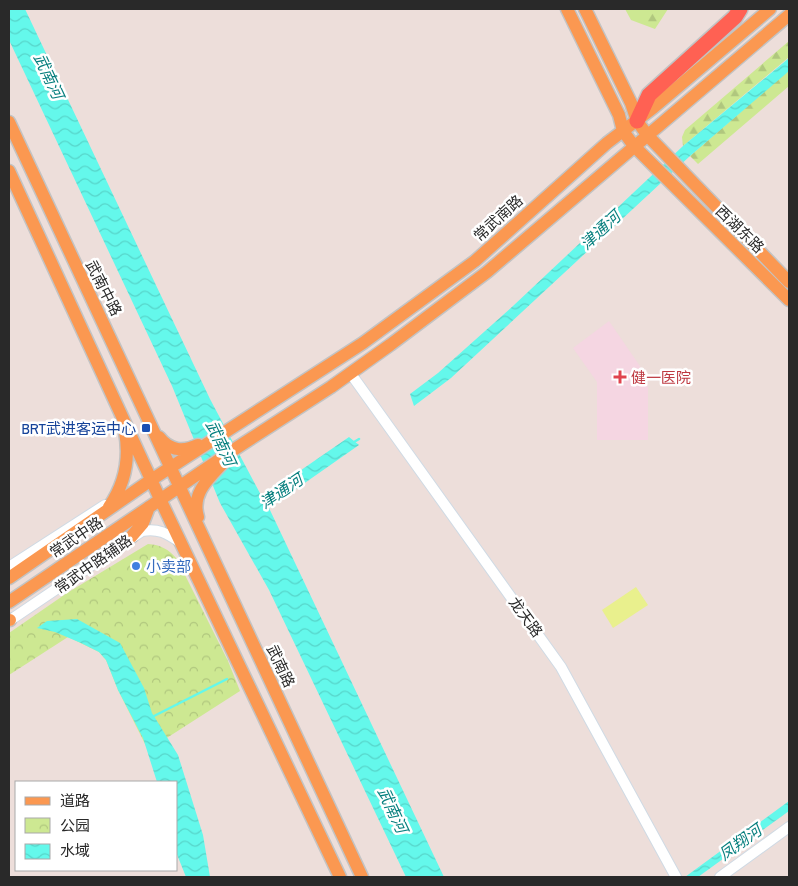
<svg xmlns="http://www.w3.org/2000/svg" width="798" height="886" font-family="'Archivo Narrow','Noto Sans SC',sans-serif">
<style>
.medical{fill:#f5d6e2}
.forest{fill:url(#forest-firs)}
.park{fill:url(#park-crowns)}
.pitch{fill:#e9f08d}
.water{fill:url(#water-waves)}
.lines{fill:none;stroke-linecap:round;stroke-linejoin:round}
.stream{stroke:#64f8eb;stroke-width:2.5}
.tertiary-casing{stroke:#cfdae4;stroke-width:12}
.primary-casing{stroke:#c3c3c3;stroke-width:15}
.motorway-casing{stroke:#c3c3c3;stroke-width:18}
.tertiary{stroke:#fff;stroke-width:10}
.primary{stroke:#fb9851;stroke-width:12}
.motorway{stroke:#ff6153;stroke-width:15}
.health-dot{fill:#e0444e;stroke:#fff;stroke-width:2}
.transit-dot{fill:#1a4fb4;stroke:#fff;stroke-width:2}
.shop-dot{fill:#3f7fe0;stroke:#fff;stroke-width:2}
.labels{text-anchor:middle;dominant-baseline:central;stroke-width:5;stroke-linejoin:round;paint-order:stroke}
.street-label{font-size:15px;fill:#292929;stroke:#fff}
.health-label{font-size:15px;fill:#be3a42;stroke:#fff;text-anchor:start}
.transit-label{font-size:15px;fill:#164399;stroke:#fff;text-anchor:end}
.shop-label{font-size:15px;fill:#366cbe;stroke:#fff;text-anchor:start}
.water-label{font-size:16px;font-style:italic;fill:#067f7e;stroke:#fff}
</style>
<defs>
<pattern id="forest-firs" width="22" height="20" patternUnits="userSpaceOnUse" patternTransform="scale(1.25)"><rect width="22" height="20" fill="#cde892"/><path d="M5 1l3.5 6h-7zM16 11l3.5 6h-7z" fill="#b0c77e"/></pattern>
<pattern id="park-crowns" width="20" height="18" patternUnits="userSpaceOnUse" patternTransform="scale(1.25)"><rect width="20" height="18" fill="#cde892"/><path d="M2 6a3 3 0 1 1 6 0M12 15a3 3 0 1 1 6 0" fill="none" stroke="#b0c77e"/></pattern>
<pattern id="water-waves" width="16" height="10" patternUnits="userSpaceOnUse" patternTransform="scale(1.25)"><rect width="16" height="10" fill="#64f8eb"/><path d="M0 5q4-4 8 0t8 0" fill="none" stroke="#57d5ca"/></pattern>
</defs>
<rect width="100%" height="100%" fill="#eddeda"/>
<path class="medical" d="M 609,321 L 644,372 L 648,388 L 648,440 L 597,440 L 597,382 L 573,348 Z"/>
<path class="forest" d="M 625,9 L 668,9 L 655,29 L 631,20 Z
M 789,41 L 789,57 L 683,146 L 682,137 L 685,130 Z
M 789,70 L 789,86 L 698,164 L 690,156 Z"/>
<path class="park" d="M 148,544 C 161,545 168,549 177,559 L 228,661 L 240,691 L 148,750 L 118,690 L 106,660 L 99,652 L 68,637 L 9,675 L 9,633 L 67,593 Z"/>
<path class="pitch" d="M 636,587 L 648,605 L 613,628 L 602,610 Z"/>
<path class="water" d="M 9,9 L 25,9 L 210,399 L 262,497 L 349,437 L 359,445 L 269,508 L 444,877 L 406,877 L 269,590 L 220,503 L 172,386 L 9,40 Z
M 789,58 L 789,71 L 690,156 L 451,378 L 414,406 L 410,394 L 438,373 L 513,306 L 683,146 Z
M 77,619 L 120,643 L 144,688 L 152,713 L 178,755 L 203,835 L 210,877 L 186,877 L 176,852 L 176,782 L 157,782 L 143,738 L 118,690 L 106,660 L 99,652 L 81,643 L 55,632 L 37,628 L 47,621 Z
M 789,801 L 789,811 L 698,877 L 685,877 Z"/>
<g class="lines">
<path class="stream" d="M 354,442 L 359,439
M 152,717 L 227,679"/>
<defs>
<path id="tertiary" d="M 351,374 L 561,667 L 676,877
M 9,567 L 105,505
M 9,621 L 142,531 C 158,528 167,533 181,543
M 720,877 L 789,827"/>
<path id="primary" d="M 567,9 L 619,115 L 623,131 L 634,146 L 789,300
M 585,9 L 631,103 L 637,121 L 648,136 L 789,282
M 9,122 L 362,877
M 9,171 L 160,499 L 340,877
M 159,437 C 170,451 183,452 198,445
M 109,507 C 125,484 130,459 125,432
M 198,517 C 191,494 208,479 222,464
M 131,537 L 143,523 L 149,507
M 9,578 L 151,480 L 363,343 L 475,261 L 607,143 L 653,108 L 770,9
M 9,602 L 238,447 L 331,387 L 390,345 L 487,272 L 789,15
M 9,620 L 10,620"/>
<path id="motorway" d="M 637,121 L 649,95 L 735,17 L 740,9"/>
</defs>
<use href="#tertiary" class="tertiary-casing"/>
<use href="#primary" class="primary-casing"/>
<use href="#motorway" class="motorway-casing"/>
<use href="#tertiary" class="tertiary"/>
<use href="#primary" class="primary"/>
<use href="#motorway" class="motorway"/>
</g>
<path class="health-dot" d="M617.5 369.5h5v5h5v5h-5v5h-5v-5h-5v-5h5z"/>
<rect class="transit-dot" x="141" y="423" width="10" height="10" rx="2.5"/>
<circle class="shop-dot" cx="136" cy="566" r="5"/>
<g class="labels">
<g class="street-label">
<text transform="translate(498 218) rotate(-42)">常武南路</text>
<text transform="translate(740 229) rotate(44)">西湖东路</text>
<text transform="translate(104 288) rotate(63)">武南中路</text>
<text transform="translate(76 537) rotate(-34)">常武中路</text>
<text transform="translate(93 564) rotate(-35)">常武中路辅路</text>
<text transform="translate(526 617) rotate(54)">龙天路</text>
<text transform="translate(281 666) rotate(65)">武南路</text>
</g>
<g class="health-label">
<text x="631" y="377">健一医院</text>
</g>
<g class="transit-label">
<text x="136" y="428">BRT武进客运中心</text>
</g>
<g class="shop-label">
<text x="146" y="566">小卖部</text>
</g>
<g class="water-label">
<text transform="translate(49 76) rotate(65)">武南河</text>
<text transform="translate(600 230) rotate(-43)">津通河</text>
<text transform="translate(221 443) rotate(65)">武南河</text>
<text transform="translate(281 491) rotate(-34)">津通河</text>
<text transform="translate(393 810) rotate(65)">武南河</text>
<text transform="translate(740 842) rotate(-36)">凤翔河</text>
</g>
</g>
<rect width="798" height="886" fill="none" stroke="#292929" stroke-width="20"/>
<rect x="15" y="781" width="162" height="90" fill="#ffffff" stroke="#a9a9a9"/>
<rect x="25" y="797" width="25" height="8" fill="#fb9851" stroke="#a9a9a9"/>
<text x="60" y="806" font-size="15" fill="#292929">道路</text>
<rect x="25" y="818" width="25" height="15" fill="url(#park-crowns)" stroke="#a9a9a9"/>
<text x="60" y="831" font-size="15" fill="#292929">公园</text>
<rect x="25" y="844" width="25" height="15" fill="url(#water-waves)" stroke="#a9a9a9"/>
<text x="60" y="856" font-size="15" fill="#292929">水域</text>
</svg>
